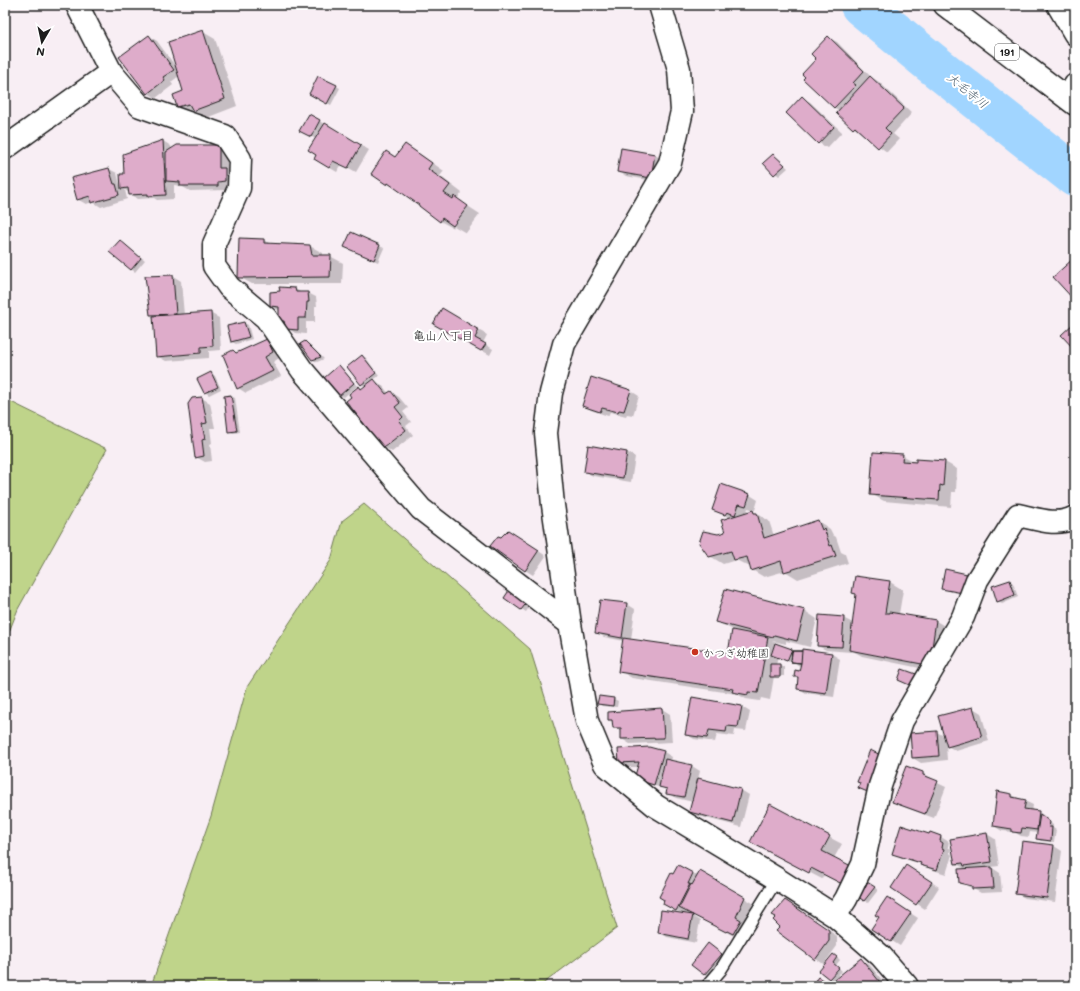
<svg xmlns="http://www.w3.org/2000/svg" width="1080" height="991" font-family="Mali,'Klee One',sans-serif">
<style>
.green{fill:#bfd48a;stroke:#6e7853}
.shadow{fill:#0003}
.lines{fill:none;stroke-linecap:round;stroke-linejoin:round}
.river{stroke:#a1d5ff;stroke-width:42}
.building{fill:#deacca;stroke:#1c1c1c}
.service-casing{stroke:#1c1c1c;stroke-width:14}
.minor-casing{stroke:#1c1c1c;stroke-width:25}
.tertiary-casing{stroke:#1c1c1c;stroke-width:25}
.trunk-casing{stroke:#1c1c1c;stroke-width:25}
.service{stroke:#fff;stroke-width:11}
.minor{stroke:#fff;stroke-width:22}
.tertiary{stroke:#fff;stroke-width:22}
.trunk{stroke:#fff;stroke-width:22}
.poi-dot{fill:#c8321e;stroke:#fff;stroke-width:1.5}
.labels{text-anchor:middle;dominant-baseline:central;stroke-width:4;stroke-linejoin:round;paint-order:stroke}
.shield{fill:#fff;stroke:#606060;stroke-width:1}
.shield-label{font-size:10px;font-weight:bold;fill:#1c1c1c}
.poi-label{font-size:11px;fill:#1c1c1c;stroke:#fff;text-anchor:start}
.water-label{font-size:12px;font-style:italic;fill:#4b5d6b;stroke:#fff}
.neighbourhood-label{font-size:12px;fill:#1c1c1c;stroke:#fff}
</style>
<rect width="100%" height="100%" fill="#f8eef4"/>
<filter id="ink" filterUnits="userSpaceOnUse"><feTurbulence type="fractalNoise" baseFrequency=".025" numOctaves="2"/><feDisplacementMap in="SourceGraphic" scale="8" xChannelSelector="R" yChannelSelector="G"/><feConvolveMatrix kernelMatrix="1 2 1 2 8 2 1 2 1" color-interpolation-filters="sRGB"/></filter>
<g filter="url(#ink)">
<path class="green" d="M 5,399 L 107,449 L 18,609 L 5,642 Z
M 364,504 L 530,649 L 617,928 L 540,986 L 151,986 L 211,816 L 247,687 L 331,560 L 342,521 Z"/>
<path class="shadow" d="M 203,32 L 215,39 L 237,106 L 206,118 L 196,112 L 191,113 L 178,106 L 184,91 L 179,76 L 171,82 L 173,85 L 156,98 L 148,93 L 149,36 L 157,41 L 176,67 Z
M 828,38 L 837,42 L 871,77 L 879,82 L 912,113 L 893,134 L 899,139 L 887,152 L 854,128 L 838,113 L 840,111 L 835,108 L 804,79 L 818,59 Z
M 319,77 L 340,88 L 331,105 L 310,94 Z
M 802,98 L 810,102 L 842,132 L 827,148 L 819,143 L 787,113 Z
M 309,115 L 369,150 L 356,172 L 342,164 L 337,172 L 315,159 L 317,155 L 316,139 L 301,131 Z
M 163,141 L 171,146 L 172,150 L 219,146 L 227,151 L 227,170 L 233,174 L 233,185 L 226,186 L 226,190 L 190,191 L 181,186 L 174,185 L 174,199 L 157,200 L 154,198 L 138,199 L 125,190 L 127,199 L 101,207 L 93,202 L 86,204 L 77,199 L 109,169 L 117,173 L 120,185 L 121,185 L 125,174 L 124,154 Z
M 405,145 L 417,152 L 444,171 L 440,176 L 462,193 L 457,199 L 480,214 L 466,233 L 454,226 L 453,228 L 440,221 L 401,191 L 388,184 L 372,173 L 396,158 Z
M 655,155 L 663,160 L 659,182 L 626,176 L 618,171 Z
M 777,158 L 788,168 L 779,176 L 764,163 Z
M 351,233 L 384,248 L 378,262 L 349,249 Z
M 264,240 L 272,245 L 310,246 L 323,253 L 323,256 L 330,256 L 343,263 L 342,284 L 252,284 L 239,277 Z
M 120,241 L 145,260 L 135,272 L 131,269 Z
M 173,276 L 181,281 L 184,315 L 210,313 L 219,318 L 221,350 L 209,351 L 209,358 L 166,361 L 157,356 L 154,317 L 151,315 Z
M 295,289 L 302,293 L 308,293 L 316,297 L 317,306 L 315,306 L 315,322 L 306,322 L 306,334 L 295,333 L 287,328 L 286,324 L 280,321 L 280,311 L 271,306 Z
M 442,309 L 487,335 L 483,343 L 493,349 L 490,355 L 434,324 Z
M 244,323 L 248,325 L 252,339 L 236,344 L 232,342 Z
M 267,340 L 275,344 L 281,357 L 273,362 L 281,376 L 246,393 L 238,388 L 237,354 Z
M 305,342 L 309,344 L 324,359 L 317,362 L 313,360 Z
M 362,356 L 366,358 L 379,376 L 373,380 L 382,385 L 389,394 L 391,392 L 399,397 L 408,408 L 403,412 L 411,422 L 406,426 L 413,435 L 392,452 L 384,447 L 353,397 L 359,387 L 363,389 L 366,387 L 362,384 Z
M 339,367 L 343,369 L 357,386 L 344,397 L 340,395 Z
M 211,373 L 215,376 L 221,389 L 209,395 L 205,392 Z
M 591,379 L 631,391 L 639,396 L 633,415 L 627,414 L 626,416 L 610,412 L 608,416 L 591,410 L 583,405 Z
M 231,396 L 235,398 L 240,432 L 233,433 L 229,431 Z
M 202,398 L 210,403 L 215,428 L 210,428 L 212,443 L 210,444 L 212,461 L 205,462 L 196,457 Z
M 627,452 L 635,457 L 631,482 L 593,476 L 585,472 Z
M 902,455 L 917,463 L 917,460 L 945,462 L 957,469 L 956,492 L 952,492 L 951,507 L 884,501 L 871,494 Z
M 722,485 L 750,495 L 758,500 L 755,510 L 748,508 L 746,514 L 753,511 L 769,521 L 774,536 L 818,521 L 830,529 L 833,535 L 836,537 L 841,552 L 845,554 L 848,563 L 798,579 L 785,571 L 764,577 L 752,570 L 751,566 L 748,566 L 736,560 L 723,564 L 710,556 L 718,535 L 726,533 L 731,518 L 713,510 Z
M 509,531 L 546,556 L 533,575 L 525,570 Z
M 966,575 L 970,577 L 967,595 L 946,590 L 942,588 Z
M 856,577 L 890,582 L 903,590 L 899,614 L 936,621 L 948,628 L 939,672 L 862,656 L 851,650 L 851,652 L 826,650 L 818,646 L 843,618 L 853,623 L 856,594 L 853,593 Z
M 1009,581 L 1013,583 L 1018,597 L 1002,604 L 998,602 Z
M 506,598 L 531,604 L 526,612 Z
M 627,604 L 635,609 L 631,640 L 729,654 L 737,631 L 729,628 L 716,621 L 805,611 L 817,619 L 810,647 L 786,641 L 786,644 L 772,641 L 794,652 L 832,654 L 840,659 L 834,697 L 806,693 L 798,688 L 799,679 L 795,676 L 800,672 L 801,667 L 792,661 L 791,662 L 778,657 L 776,665 L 780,665 L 784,667 L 784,676 L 774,676 L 770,700 L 761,698 L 760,701 L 746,699 L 737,694 L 632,678 L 620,671 L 624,641 L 604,637 L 596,632 Z
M 600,697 L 614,699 L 618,701 L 617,707 L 602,706 L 598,703 Z
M 692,698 L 742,707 L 750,712 L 746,731 L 735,730 L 734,736 L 717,734 L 715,742 L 694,739 L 686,734 Z
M 973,708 L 981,713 L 989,741 L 956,751 L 946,745 L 947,760 L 921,763 L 913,758 L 937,732 L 945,737 Z
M 662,709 L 670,714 L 672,742 L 630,744 L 622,739 L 622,732 L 614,727 L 613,722 L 609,719 Z
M 649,748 L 664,752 L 672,757 L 671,762 L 692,766 L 700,771 L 698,779 L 741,790 L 749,795 L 741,827 L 698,816 L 690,811 L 693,802 L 676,798 L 667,793 L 668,791 L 663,788 L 643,783 L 639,767 L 628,767 L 620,762 Z
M 923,773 L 931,778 L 931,780 L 946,787 L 934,818 L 901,806 L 893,802 Z
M 997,793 L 1012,795 L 1033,805 L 1032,812 L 1038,812 L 1046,817 L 1046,819 L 1053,825 L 1053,828 L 1056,830 L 1054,842 L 1041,841 L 1037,839 L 1038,833 L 1030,832 L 1029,837 L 1021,836 L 1014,832 L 1002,831 L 994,826 Z
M 770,806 L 842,844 L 834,858 L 857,892 L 824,875 L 822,879 L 764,849 Z
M 930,834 L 941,837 L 949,842 L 948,847 L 951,849 L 950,853 L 952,855 L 946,874 L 930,869 L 922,864 L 902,858 L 893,853 L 930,835 Z
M 987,834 L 995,839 L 999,866 L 991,867 L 1000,873 L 1002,892 L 981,893 L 960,882 L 966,869 L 956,864 Z
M 1023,842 L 1054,846 L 1062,851 L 1055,902 L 1025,898 L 1016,893 Z
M 679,866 L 698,876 L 700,873 L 753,903 L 744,923 L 742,937 L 735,934 L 734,936 L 687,911 L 685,915 L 672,908 L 674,876 Z
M 907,866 L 939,887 L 925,909 L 892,887 Z
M 871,885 L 878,890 L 868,903 L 858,896 Z
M 895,903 L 918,918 L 900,946 L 892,941 Z
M 793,906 L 837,936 L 837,946 L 826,961 L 827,962 L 837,957 L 840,960 L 836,965 L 842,971 L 833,981 L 820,971 L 825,965 L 816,959 Z
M 692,916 L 700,921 L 696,943 L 667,937 L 659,932 Z
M 708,944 L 725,957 L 709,977 L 692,964 Z
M 861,960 L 869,964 L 887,986 L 840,986 Z
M 822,980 L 828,984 L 826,986 L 821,985 Z"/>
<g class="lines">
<path class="river" d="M 861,5 L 929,61 L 1075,176"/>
</g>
<path class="building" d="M 203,30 L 225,99 L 193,111 L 189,104 L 177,107 L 173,95 L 183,91 L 168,42 Z
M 149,35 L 174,70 L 163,77 L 165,80 L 147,94 L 119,57 Z
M 828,36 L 864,71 L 853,83 L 856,85 L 834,108 L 803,79 L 805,77 L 802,74 L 816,59 L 811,54 Z
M 318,76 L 337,85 L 327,104 L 309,94 Z
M 870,76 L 904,108 L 885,128 L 891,134 L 878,148 L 855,127 L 853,129 L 836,113 Z
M 802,96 L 834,127 L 818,144 L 786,113 Z
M 309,114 L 320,120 L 311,137 L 299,131 Z
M 325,123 L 361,145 L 348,168 L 333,161 L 329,168 L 314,159 L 316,155 L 308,150 Z
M 163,140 L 166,195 L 148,196 L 148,194 L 129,195 L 128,188 L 121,189 L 120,174 L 124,174 L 123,154 Z
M 405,144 L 432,163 L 428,169 L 450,185 L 444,193 L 453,199 L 454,196 L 468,206 L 453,226 L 442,218 L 440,222 L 419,206 L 419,205 L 388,183 L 387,185 L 371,174 L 386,151 L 395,157 Z
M 177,145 L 219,145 L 219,168 L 225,168 L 225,181 L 218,182 L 218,186 L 180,186 L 180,182 L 166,181 L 166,152 Z
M 621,148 L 655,154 L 651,178 L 617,172 Z
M 773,154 L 785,165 L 774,175 L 763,163 Z
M 109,168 L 114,184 L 116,184 L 119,195 L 91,203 L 90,196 L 77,200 L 71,178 Z
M 351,232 L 380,245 L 374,260 L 344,247 Z
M 239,238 L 264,239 L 264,243 L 310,245 L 312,255 L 331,255 L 330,277 L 238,278 Z
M 120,240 L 141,258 L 131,270 L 109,252 Z
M 1075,257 L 1075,301 L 1053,277 Z
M 173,275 L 176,314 L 150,315 L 145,276 Z
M 279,287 L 295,288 L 296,292 L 308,292 L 309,302 L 307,302 L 306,318 L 298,318 L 298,330 L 286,329 L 284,321 L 279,321 L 279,307 L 270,306 L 270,292 L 280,291 Z
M 442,308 L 479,330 L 475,338 L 486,344 L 481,351 L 433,324 Z
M 211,312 L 213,346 L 201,347 L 201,353 L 156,357 L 153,316 Z
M 244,322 L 249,337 L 231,342 L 227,326 Z
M 1075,322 L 1075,350 L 1061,335 Z
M 267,339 L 273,352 L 265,357 L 273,371 L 237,389 L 223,355 L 233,350 L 236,353 Z
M 305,341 L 321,357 L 312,360 L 300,344 Z
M 362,355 L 376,373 L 361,385 L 347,367 Z
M 339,365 L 354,383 L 339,396 L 324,378 Z
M 211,372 L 218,387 L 204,393 L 197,379 Z
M 591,377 L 631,390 L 624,411 L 619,410 L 618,412 L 602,408 L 600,412 L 582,406 Z
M 374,379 L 386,394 L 391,391 L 400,403 L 395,407 L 403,417 L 399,421 L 406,430 L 383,448 L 346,401 L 351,397 L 349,394 L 359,386 L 361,389 Z
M 231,395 L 237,431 L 228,432 L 224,396 Z
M 202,397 L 207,423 L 202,424 L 205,439 L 202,440 L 204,456 L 195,458 L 188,404 L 192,398 Z
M 588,445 L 627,452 L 623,478 L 584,472 Z
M 873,452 L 903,454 L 902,461 L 916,462 L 916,459 L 945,461 L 943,486 L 940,485 L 939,500 L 870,495 Z
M 721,484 L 750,494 L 746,506 L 739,504 L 735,515 L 727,512 L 725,515 L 712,510 Z
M 753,510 L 754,513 L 757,513 L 764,538 L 818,520 L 822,530 L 824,528 L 830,546 L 832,545 L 836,556 L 784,572 L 781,561 L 751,571 L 747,557 L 734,560 L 731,551 L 709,557 L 699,543 L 703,531 L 718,534 L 725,532 L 721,520 Z
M 508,530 L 539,550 L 525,571 L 490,546 L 498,536 L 501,537 Z
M 945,569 L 967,574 L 963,593 L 941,589 Z
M 855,576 L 890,581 L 885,613 L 889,613 L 889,612 L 936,620 L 931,655 L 927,665 L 849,650 L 856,594 L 852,593 Z
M 1010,580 L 1015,595 L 997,602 L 992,586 Z
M 510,589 L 528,601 L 521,610 L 504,598 Z
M 725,589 L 805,610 L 797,641 L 774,635 L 773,637 L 715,622 Z
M 600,600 L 627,603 L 622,638 L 595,633 Z
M 819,615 L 844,617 L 842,647 L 817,646 Z
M 732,630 L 768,637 L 758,693 L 748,692 L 748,695 L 732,692 L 733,689 L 618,672 L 623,638 L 728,653 Z
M 775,643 L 792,649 L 787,661 L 771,655 Z
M 802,649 L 832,653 L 826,693 L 797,689 L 798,677 L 794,677 L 795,670 L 799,671 L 801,663 L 791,662 L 792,651 L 802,651 Z
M 792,651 L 802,651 L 801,663 L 791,662 Z
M 770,664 L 780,664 L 780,677 L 770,677 Z
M 902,669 L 919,675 L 914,687 L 898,680 Z
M 599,696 L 614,698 L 613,706 L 597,704 Z
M 692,697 L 742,706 L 738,727 L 727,726 L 726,732 L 709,730 L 707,738 L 685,735 Z
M 973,707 L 982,737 L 947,747 L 938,716 Z
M 662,708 L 664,738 L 621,739 L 621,728 L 613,728 L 612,720 L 608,720 L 608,712 Z
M 937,731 L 939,756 L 912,758 L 910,733 Z
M 649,747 L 664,751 L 654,785 L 634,779 L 639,762 L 619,763 L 618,749 Z
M 870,750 L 883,756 L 870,793 L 858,788 L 860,783 L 857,782 Z
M 665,759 L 692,765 L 684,797 L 666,794 L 667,789 L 659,787 Z
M 906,766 L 923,772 L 923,775 L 938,781 L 925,814 L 892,802 Z
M 698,778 L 741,789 L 733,823 L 689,812 Z
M 997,791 L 1012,794 L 1012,797 L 1026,800 L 1024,809 L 1039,811 L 1037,830 L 1022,828 L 1021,833 L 1012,832 L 1012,829 L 993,826 Z
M 770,804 L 830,836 L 822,851 L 853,867 L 844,885 L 811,868 L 809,873 L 750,842 Z
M 1040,814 L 1050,822 L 1049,827 L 1052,827 L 1051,841 L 1036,839 Z
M 901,825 L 929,834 L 930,832 L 941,836 L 940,841 L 943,843 L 942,848 L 944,849 L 937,870 L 920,865 L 921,863 L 892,854 Z
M 987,833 L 992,862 L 964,866 L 963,863 L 955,864 L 950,839 Z
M 1022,841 L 1054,845 L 1047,898 L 1015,894 Z
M 678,865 L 693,873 L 688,884 L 690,884 L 676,911 L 663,904 L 664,900 L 659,897 L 671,873 L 673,874 Z
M 906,865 L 932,882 L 916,905 L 891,888 Z
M 992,867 L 994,888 L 972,889 L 972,886 L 959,883 L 958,869 Z
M 700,871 L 745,897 L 736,917 L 741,920 L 733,934 L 727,931 L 726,932 L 679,908 L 691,884 L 692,885 Z
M 867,882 L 875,887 L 864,901 L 857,896 Z
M 887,897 L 911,913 L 891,942 L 871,929 L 879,917 L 875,915 Z
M 785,900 L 829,930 L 829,941 L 815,960 L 776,931 L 780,927 L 773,920 L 776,917 L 772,915 Z
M 661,910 L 693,915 L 688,939 L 658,933 Z
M 708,943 L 722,954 L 704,975 L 691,965 Z
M 833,954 L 837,957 L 833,963 L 839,968 L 829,979 L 819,971 Z
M 861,958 L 883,986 L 839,986 L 834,980 Z
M 818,977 L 824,981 L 821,986 L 815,981 Z"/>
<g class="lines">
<defs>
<path id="service" d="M 707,986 L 720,971 L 777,879"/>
<path id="minor" d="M 77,5 L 111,72 L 140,106 L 225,136 L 240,159 L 239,188 L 214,244 L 214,266 L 229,287 L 266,318 L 302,370 L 421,509 L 570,624
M 660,5 L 679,69 L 682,111 L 670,163 L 564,344 L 551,393 L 546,433 L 553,505 L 570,624 L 587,721 L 605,764 L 656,806 L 777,879 L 835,916 L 881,956 L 907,986
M 5,148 L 111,72
M 835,916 L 846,899 L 863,864 L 880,786 L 902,721 L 963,617 L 977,580 L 1018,515 C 1037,519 1057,527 1075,517"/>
<path id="tertiary" d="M 1058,5 L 1075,34
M 1069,99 L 1075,85"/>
<path id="trunk" d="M 945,5 L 1075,104"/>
</defs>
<use href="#service" class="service-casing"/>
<use href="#minor" class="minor-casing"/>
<use href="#tertiary" class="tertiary-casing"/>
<use href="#trunk" class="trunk-casing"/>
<use href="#service" class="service"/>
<use href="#minor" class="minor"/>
<use href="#tertiary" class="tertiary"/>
<use href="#trunk" class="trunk"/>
</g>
</g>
<circle class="poi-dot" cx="695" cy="652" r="4"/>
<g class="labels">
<rect class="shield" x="995" y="44" width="24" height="16" rx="3"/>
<g class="shield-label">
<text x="1007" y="52">191</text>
</g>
<g class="poi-label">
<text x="703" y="652">かつぎ幼稚園</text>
</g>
<g class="water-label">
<text transform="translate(968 90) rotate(39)">大毛寺川</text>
</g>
<g class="neighbourhood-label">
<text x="443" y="335">亀山八丁目</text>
</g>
</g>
<rect width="1080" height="991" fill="none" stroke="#fff" stroke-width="20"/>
<rect x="10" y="10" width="1060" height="971" fill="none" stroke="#1c1c1c" stroke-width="1.5" filter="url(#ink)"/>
<g transform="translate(42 42) rotate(189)" stroke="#ffffff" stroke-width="3" paint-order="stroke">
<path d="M0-3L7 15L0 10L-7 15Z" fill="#1c1c1c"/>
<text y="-6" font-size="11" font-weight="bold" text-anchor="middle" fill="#1c1c1c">N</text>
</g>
</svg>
